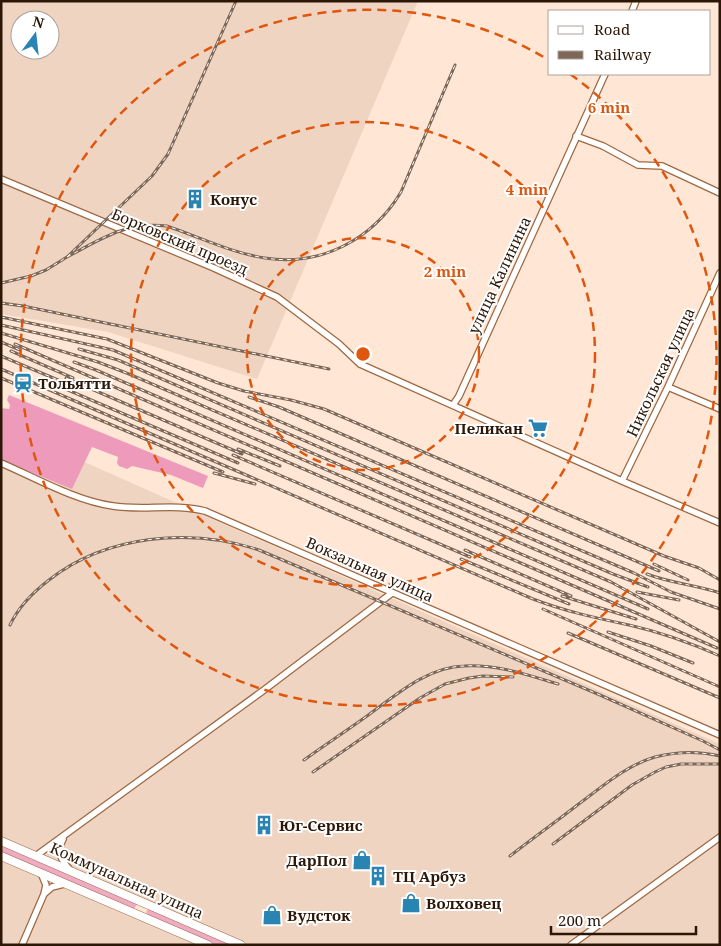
<svg xmlns="http://www.w3.org/2000/svg" width="721" height="946" font-family="'Noto Serif',serif">
<style>
.built{fill:#f0d4c2;fill-rule:evenodd}
.green{fill:#f0abc4}
.forest{fill:#ee9bbb}
.lines{fill:none;stroke-linecap:round;stroke-linejoin:round}
.minor-casing{stroke:#9e6841;stroke-width:8}
.major-casing{stroke:#9e6841;stroke-width:9}
.minor{stroke:#fff;stroke-width:5.5}
.major{stroke:#fff;stroke-width:8}
.rail-casing{stroke:#7e6756;stroke-width:3}
.rail{stroke:#fff;stroke-width:1;stroke-dasharray:4;stroke-linecap:butt}
.ring{fill:none;stroke:#df560c;stroke-width:2.5;stroke-dasharray:9 6}
.labels{text-anchor:middle;dominant-baseline:central;stroke-width:4;stroke-linejoin:round;paint-order:stroke}
.poi-label{font-size:15px;font-weight:bold;fill:#2c1606;stroke:#fff;text-anchor:start}
.street-label{font-size:15px;fill:#2c1606;stroke:#fff}
.centre{fill:#df560c;stroke:#fff;stroke-width:2.5}
.ring-label{font-size:15px;text-anchor:middle;font-weight:bold;fill:#df560c;stroke:#fff;stroke-width:4;stroke-linejoin:round;paint-order:stroke}
</style>
<rect width="100%" height="100%" fill="#ffe6d5"/>
<path class="built" d="M 1,1 L 418,1 L 257,379 L 108,332 L 1,314 ZM 20,20 L 50,20 L 50,50 L 20,50 Z
M 1,425 L 720,744 L 720,945 L 247,945 L 1,838 Z
M 1,860 L 198,945 L 1,945 Z"/>
<path class="green" d="M 1,844 L 137,904 L 134,909 L 1,853 Z
M 149,908 L 236,945 L 215,945 L 149,916 L 146,912 Z"/>
<path class="forest" d="M 9,395 L 208,476 L 203,488 L 171,475 L 132,466 L 127,469 L 119,466 L 117,463 L 118,457 L 92,447 L 72,489 L 1,460 L 1,408 L 9,409 L 10,405 L 7,400 Z"/>
<g class="lines">
<defs>
<path id="minor" d="M 632,11 L 636,1
M 576,136 L 603,146 L 638,165 L 662,166 L 720,193
M 1,179 L 214,268 L 277,297 L 339,344 L 360,364 L 622,481 L 720,523
M 668,387 L 720,409
M 453,405 L 459,396 L 605,74
M 1,463 C 36,478 76,501 113,506 C 144,511 174,503 205,511 L 720,735
M 622,481 L 668,387 L 720,273
M 63,839 C 56,851 61,860 70,870
M 37,855 L 264,690 L 392,593
M 44,894 L 52,887 L 64,884
M 22,945 L 44,894 L 46,885 L 41,873
M 571,945 L 720,837"/>
<path id="major" d="M 1,841 L 241,945
M 1,856 L 208,945"/>
</defs>
<use href="#minor" class="minor-casing"/>
<use href="#major" class="major-casing"/>
<use href="#minor" class="minor"/>
<use href="#major" class="major"/>
<defs>
<path id="rail" d="M 67,257 C 101,239 127,221 167,226 C 199,237 232,253 265,258 C 321,267 373,239 401,192 L 455,65
M 1,283 L 31,276 L 46,270 L 67,257 L 152,176 L 168,154 L 236,1
M 1,303 L 23,306 L 329,369
M 1,317 L 107,339 L 218,383 L 244,391 L 291,400 L 324,409 L 664,556 L 699,568 L 720,580
M 1,325 L 113,350 L 634,573 L 671,592 L 720,609
M 1,333 L 98,362 L 129,374 L 611,582 L 720,642
M 1,342 L 20,350
M 15,344 L 717,648
M 79,349 L 118,360 L 613,574 L 648,587
M 11,351 L 73,378
M 1,356 L 70,385
M 74,362 L 96,370 L 648,609
M 1,369 L 533,599 C 564,611 596,618 629,625 C 660,632 691,643 720,656
M 1,378 L 223,472
M 66,378 L 242,454
M 61,387 L 238,463
M 249,397 L 279,407 L 659,571
M 238,449 L 280,466
M 233,455 L 470,557
M 214,473 L 255,484
M 465,550 L 571,596
M 461,559 L 569,604
M 654,564 L 688,580
M 647,574 C 670,583 696,585 720,593
M 637,592 L 679,600
M 562,596 L 636,619
M 543,609 L 720,687
M 10,625 C 19,606 32,593 49,580 C 106,535 191,527 259,550 L 600,695 L 703,741 L 720,750
M 608,632 L 651,646 L 693,663
M 568,633 L 720,698
M 304,760 C 325,745 346,731 367,716 C 396,695 427,667 464,666 C 497,664 528,675 558,684
M 313,772 L 420,698 L 445,684 L 469,678 L 483,676 L 513,677
M 553,844 L 632,785 L 655,772 L 666,767 L 681,764 L 720,764
M 510,856 C 533,838 557,821 580,803 C 603,786 627,765 655,757 C 675,752 699,751 720,756"/>
</defs>
<use href="#rail" class="rail-casing"/>
<use href="#rail" class="rail"/>
</g>
<g class="ring">
<circle cx="363" cy="354" r="116"/>
<circle cx="363" cy="354" r="232"/>
<path d="M570 74A348 348 0 1 1 547 59"/>
</g>
<defs>
<symbol id="building-bare" viewBox="-9 -9 18 18"><path d="M-4-6H4V6H1V3H-1V6H-4ZM-2.5-4.3h1.7v1.8h-1.7ZM.8-4.3h1.7v1.8H.8ZM-2.5-1h1.7V.8h-1.7ZM.8-1h1.7V.8H.8Z" fill="#2a84b2" stroke="#fff" stroke-width="2.5" paint-order="stroke"/></symbol>
<symbol id="station-bare" viewBox="-9 -9 18 18"><path d="M-3-6H3Q5-6 5-4V2Q5 4 3 4L4.5 6H3L1.5 4h-3L-3 6H-4.5L-3 4Q-5 4-5 2V-4Q-5-6-3-6ZM-3.5-4v3h7v-3ZM-3.5 1v1.5H-2V1ZM2 1v1.5H3.5V1Z" fill="#2a84b2" stroke="#fff" stroke-width="2.5" paint-order="stroke"/></symbol>
<symbol id="supermarket-bare" viewBox="-9 -9 18 18"><path d="M-6-5.5h2.5l.6 2H6L4.5 2H-2.5L-4.4-4H-6ZM-1.5 3.2a1.3 1.3 0 1 0 .1 0ZM3 3.2a1.3 1.3 0 1 0 .1 0Z" fill="#2a84b2" stroke="#fff" stroke-width="2.5" paint-order="stroke"/></symbol>
<symbol id="shop-bare" viewBox="-9 -9 18 18"><path d="M-5-2.5h2.3a2.7 3.5 0 0 1 5.4 0H5L5.5 6h-11ZM-1.5-2.5h3a1.5 2.3 0 0 0-3 0Z" fill="#2a84b2" stroke="#fff" stroke-width="2.5" paint-order="stroke"/></symbol>
</defs>
<g fill-rule="evenodd">
<use href="#building-bare" x="181" y="185" width="28" height="28"/>
<use href="#station-bare" x="9" y="369" width="28" height="28"/>
<use href="#supermarket-bare" x="524" y="414" width="28" height="28"/>
<use href="#building-bare" x="250" y="811" width="28" height="28"/>
<use href="#shop-bare" x="348" y="846" width="28" height="28"/>
<use href="#building-bare" x="364" y="862" width="28" height="28"/>
<use href="#shop-bare" x="397" y="889" width="28" height="28"/>
<use href="#shop-bare" x="258" y="901" width="28" height="28"/>
</g>
<g class="labels">
<g class="poi-label">
<text x="210" y="199">Конус</text>
<text x="38" y="383">Тольятти</text>
<text x="523" y="428" text-anchor="end">Пеликан</text>
<text x="279" y="825">Юг-Сервис</text>
<text x="347" y="860" text-anchor="end">ДарПол</text>
<text x="393" y="876">ТЦ Арбуз</text>
<text x="426" y="903">Волховец</text>
<text x="287" y="915">Вудсток</text>
</g>
<g class="street-label">
<text transform="translate(180 241) rotate(23)">Борковский проезд</text>
<text transform="translate(499 275) rotate(-65)">улица Калинина</text>
<text transform="translate(660 372) rotate(-65)">Никольская улица</text>
<text transform="translate(370 569) rotate(24)">Вокзальная улица</text>
<text transform="translate(127 880) rotate(24)">Коммунальная улица</text>
</g>
</g>
<circle cx="363" cy="354" r="8" class="centre"/>
<g class="ring-label">
<text x="609" y="113">6 min</text>
<text x="527" y="195">4 min</text>
<text x="445" y="277">2 min</text>
</g>
<rect width="721" height="946" fill="none" stroke="#2c1606" stroke-width="5"/>
<rect x="548" y="10" width="162" height="65" fill="#ffffff" stroke="#aba29b"/>
<rect x="558" y="26" width="25" height="8" fill="#ffffff" stroke="#aba29b"/>
<text x="594" y="35" font-size="15" fill="#2c1606">Road</text>
<rect x="558" y="51" width="25" height="8" fill="#7e6756" stroke="#aba29b"/>
<text x="594" y="60" font-size="15" fill="#2c1606">Railway</text>
<g transform="translate(35 35) rotate(15)"><circle r="24" fill="#ffffff" stroke="#aba29b"/>
<path d="M0-4L9 19L0 12L-9 19Z" fill="#2a84b2"/>
<text y="-8" font-size="14" font-weight="bold" text-anchor="middle" fill="#2c1606">N</text>
</g>
<path d="M551 926v8h145v-8" fill="none" stroke="#2c1606" stroke-width="2.5"/>
<text x="558" y="926" font-size="15" fill="#2c1606" stroke="#ffffff" stroke-width="4" paint-order="stroke">200 m</text>
</svg>
